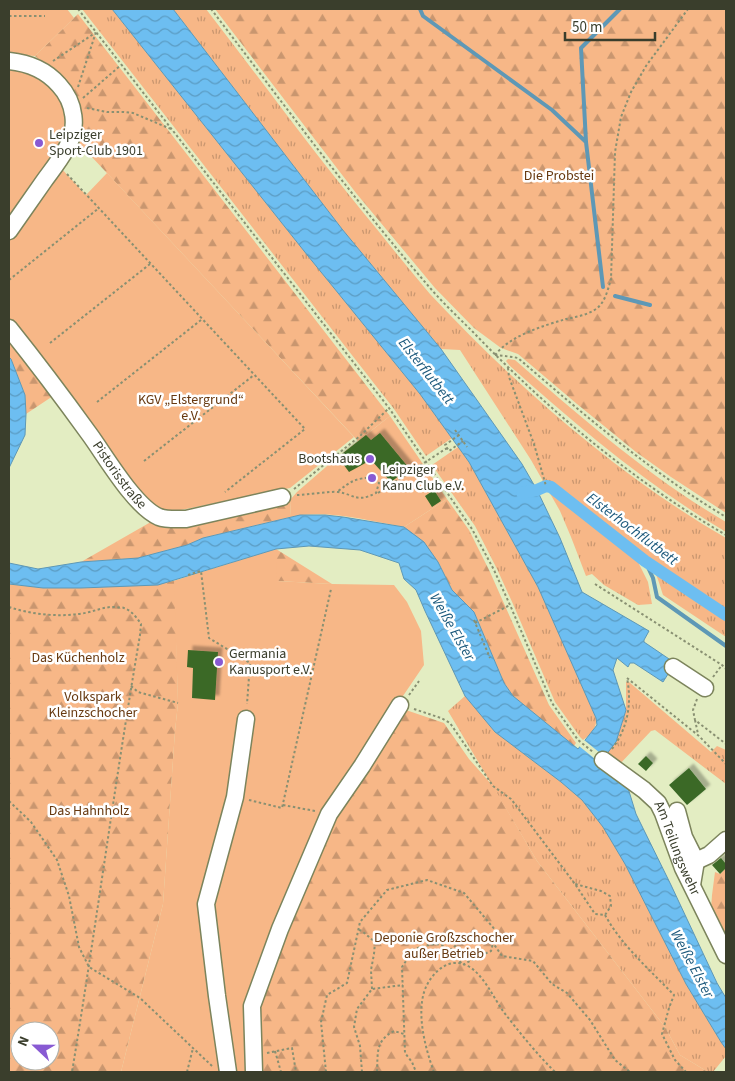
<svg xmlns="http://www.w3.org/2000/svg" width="735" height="1081" font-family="'Source Sans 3',sans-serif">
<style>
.grass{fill:url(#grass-tufts)}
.forest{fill:url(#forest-firs);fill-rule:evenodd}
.garden{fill:#f7b787}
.water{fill:url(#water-waves);stroke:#5e98b6}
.pier{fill:#e3edc2}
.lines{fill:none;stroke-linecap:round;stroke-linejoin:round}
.stream{stroke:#5e98b6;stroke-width:4}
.canal{stroke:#6dbef1;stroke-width:12}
.building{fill:#3a6928;filter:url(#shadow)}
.minor-casing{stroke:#7c845c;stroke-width:19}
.path{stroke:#899072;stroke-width:2;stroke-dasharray:2.5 2.5;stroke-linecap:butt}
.minor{stroke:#fff;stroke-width:16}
.poi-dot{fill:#885ad3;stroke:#fff;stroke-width:2}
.labels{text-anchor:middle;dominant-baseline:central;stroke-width:5;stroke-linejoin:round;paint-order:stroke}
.poi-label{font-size:14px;fill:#3a3e2c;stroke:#fff;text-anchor:start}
.park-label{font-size:14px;fill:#673910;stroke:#fff}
.street-label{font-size:14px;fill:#3a3e2c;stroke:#fff}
.water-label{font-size:15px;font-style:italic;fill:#1c597c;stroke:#fff}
</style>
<defs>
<pattern id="grass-tufts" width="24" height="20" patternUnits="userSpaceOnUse" patternTransform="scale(1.25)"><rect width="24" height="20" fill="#f7b787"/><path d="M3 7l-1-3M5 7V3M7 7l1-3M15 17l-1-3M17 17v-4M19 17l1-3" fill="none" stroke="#c9966f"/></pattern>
<pattern id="forest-firs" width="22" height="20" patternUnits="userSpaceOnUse" patternTransform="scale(1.25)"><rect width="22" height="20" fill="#f7b787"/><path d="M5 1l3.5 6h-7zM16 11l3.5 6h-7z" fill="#c9966f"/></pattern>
<pattern id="water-waves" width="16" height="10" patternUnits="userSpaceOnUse" patternTransform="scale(1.25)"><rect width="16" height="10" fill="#6dbef1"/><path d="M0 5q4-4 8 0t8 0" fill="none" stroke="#5b9cc3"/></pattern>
<filter id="shadow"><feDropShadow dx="4.5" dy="-4.5" stdDeviation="1" flood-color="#0004"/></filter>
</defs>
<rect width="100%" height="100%" fill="#e3edc2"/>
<path class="grass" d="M 82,9 L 112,9 L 308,256 L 420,394 L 452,438 L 426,456 L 394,409 Z
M 173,9 L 206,9 C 264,84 319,160 380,233 C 396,253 413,274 430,294 C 516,386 617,475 726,538 L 726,637 L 663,595 C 657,576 657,571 641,559 L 639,564 L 648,582 L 652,604 L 638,605 L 604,585 L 592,574 L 586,576 L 571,537 L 560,511 L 531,460 L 460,350 L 441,349 L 342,229 Z
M 508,359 L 515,360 C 582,418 649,477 726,522 L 726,532 C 647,485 578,427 510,366 L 506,361 Z
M 458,447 L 469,462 L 538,587 L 596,718 C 598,726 590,736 583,740 L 580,737 L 555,702 L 513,604 L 497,569 L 475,526 L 432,465 Z
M 626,682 L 629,682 L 711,752 L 717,746 L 726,750 L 726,784 L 655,730 L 651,731 L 618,766 L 605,755 L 616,742 L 626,710 Z
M 465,696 L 495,732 L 561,782 L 582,800 L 603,827 L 625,864 L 686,984 L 721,1042 L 726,1049 L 726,1056 L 713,1072 L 708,1072 L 680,1055 L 665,1027 L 537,861 L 448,711 Z"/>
<path class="forest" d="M 215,9 L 726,9 L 726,513 L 671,477 L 636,452 L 577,404 L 518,354 L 501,348 L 474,328 L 435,288 L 356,193 Z
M 78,14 L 390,416 L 358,441 L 75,139 L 56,75 L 35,56 Z
M 9,328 L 59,392 L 26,414 L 25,395 L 11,359 L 9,357 Z
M 447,499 L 469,530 L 490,572 L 549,705 L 576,743 L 574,746 L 513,696 L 504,683 L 474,612 L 452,590 L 438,562 L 404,527 Z
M 290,500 L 291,517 L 203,538 L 187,545 L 138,558 L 81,562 L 156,519 L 185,524 Z
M 276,549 L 332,584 L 277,581 L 176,621 L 178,703 L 175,731 L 163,904 L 121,1072 L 9,1072 L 9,584 L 43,588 L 81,588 L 174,581 ZM 20,1031 L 50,1031 L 50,1061 L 20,1061 Z
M 403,709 L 444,723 L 469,759 L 493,786 L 537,861 L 665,1027 L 680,1055 L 708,1072 L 261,1072 L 256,1012 L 271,970 L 333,816 Z
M 726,868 L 726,940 L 711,909 L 712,895 L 715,872 L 720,874 Z"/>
<path class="garden" d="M 9,9 L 67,9 L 74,18 L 35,56 L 9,54 Z
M 9,61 L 22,62 L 72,107 L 60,167 L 86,195 L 107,173 L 354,437 L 290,488 L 166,513 L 159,517 L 9,328 Z
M 390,416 L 447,499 L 404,527 C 369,521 326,509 291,517 L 290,500 L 297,492 L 334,460 Z
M 276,549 L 277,581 L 332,584 L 394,585 L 407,602 L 421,631 L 424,665 L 325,811 L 248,1006 L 249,1072 L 121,1072 L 163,904 L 175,731 L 178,703 L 174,581 Z"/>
<path class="water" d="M 112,9 L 173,9 L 342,229 L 441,349 L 522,464 L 537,490 L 560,538 L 582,592 L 649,631 L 644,640 L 644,642 L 675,663 L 663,682 L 634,663 L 630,663 L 628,667 L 617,658 L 613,670 L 626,710 L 616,742 L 598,765 L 628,788 L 636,814 L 671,885 L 717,983 L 726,998 L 726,1049 L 721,1042 L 686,984 L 625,864 L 603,827 L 582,800 L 561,782 L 495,732 L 465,696 L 425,611 L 416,590 L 404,579 L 399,563 L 360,550 L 309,546 L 276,549 L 158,585 L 81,588 L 43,588 L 9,584 L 9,563 L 38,569 L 81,562 L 138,558 L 187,545 L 203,538 L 300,515 L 325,515 L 343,517 L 404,527 L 424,542 L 438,562 L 452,590 L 474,612 L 504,683 L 513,696 L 578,749 L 597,725 L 596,718 L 538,587 L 469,462 L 420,394 L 308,256 Z
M 9,357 L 11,359 L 25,395 L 26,414 L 25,435 L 9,468 Z"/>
<path class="pier" d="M 584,740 L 605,757 L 600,763 L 579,746 Z"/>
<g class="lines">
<path class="stream" d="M 420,9 L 423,16 L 552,110 L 586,142
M 603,287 L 586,142 L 581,48 L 620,9
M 615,296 L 650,305
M 645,561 L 653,578 L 657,597 L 726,646"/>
<path class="canal" d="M 522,493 L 537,490 L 546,486 L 551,487 L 645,561 L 726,615"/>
</g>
<path class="building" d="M 380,433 L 409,468 L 391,482 L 371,460 L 349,472 L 338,457 L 366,435 L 371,440 Z
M 434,490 L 441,501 L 432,507 L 425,496 Z
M 188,650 L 218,652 L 215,700 L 192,698 L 193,668 L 187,667 Z
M 646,756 L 653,763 L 646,771 L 638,764 Z
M 689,768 L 706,789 L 687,805 L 669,785 Z
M 721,858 L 726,864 L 726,868 L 720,874 L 712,865 Z"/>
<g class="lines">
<defs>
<g id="minor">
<path d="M 9,61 C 29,63 46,70 59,85 C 75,102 79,129 66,149 C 60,160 52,170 44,181 C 32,198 21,214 9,231"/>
<path id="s1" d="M 9,328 C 37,363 64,399 90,435 C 106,457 135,507 159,517 C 167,520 178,519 186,519 L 282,497"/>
<path d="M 673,667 L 705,688"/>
<path id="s2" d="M 603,760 L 644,790 L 658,803 L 663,813 L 683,868 L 726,955"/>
<path d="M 677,811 L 684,837 L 696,861 L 692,885"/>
<path d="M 696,861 L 709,855 L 726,840"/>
<path d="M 228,1072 L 217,996 L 206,904 L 235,797 L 246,719"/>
<path d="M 254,1072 L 252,1006 L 280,929 L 329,814 L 362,766 L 400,705"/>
</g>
</defs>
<use href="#minor" class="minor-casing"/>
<path class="path" d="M 78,9 L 389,408 L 472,529 L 494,570 L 510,605 L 552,703 L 578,740 L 593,752
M 211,9 C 283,103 353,199 431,289 C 444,304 459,318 473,332 C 548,410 633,481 726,535
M 9,16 L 45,16
M 53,61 L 95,33
M 78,87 L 96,32
M 83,98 L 121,65
M 87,108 L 107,112 L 124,112 L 133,113 L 171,129
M 67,174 L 305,429 L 225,492
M 9,280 L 99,208
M 50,343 L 150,264
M 495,355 C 511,335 543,326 566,319 C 576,317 587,315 596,309 C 605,303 608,289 611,279 L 615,152 L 621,117 L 631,92 L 646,66 L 688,9
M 495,355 L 513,357 L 518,358 C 584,415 651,472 726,517
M 508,368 L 509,377 L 534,444 L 546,486
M 97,402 L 201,320
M 455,430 L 467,447
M 459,435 L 445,445 L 449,451 L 463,441
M 144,461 L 254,375
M 294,489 L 360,436 L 389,408
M 378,493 L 447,448
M 297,495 C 307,495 328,491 338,492 C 356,495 356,503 376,493 L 379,483 L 374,478 C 356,477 350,482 337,492
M 188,575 L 201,571 L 209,638 L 250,663 L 247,704
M 595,584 L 722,665 L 726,669
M 9,607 C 30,614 56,617 78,614 C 92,613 103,606 116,607 C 119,608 122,607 124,608 C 132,611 137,618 141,624 L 140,635 C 115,781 96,927 72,1072
M 474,620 L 490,658
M 475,623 L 510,605
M 713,677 L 722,665
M 627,678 L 699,736 L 726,764
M 131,686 L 138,692 L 178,703
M 409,695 L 419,681
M 697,699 L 693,710 L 695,720 L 726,744
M 414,709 L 441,718 L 450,723 L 493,786 L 511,799 L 575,884 L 595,914 L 605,915 L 611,906 L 610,896 L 601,891 L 575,884
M 695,720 L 698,734
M 612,749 C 628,728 632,703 627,678
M 249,800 L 282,808 L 331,589
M 9,801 L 31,822 L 57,860 L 69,896 L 79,947 L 89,967 L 140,998 L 212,1066
M 283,805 L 315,811
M 605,915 C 622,946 650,970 674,995 L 669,1008 L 662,1034 L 675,1060 L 686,1072
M 359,930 L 362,931 L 375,942 L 374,954 L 371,970 L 372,989
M 450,950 L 473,932 L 493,943 L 502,956 L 533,961 L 552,984 L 567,993 L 590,1020 L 615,1060 L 630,1072
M 275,1051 L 281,1072
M 267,1053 L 292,1048 L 296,1072
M 187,1072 L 193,1048
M 326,1072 L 321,1022 L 327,995 L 347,983 L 360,922 L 387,890 L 427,880 L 464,893 L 496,931 L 491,951 L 475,958 L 463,965 C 444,943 443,940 414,949 L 402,967 L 405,1053 L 412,1062 L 416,1072
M 362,1072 L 360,1046 L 354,1027 L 357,1009 L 372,989 L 403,985
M 377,1072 C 378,1053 375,1041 394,1031 L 404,1034
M 434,1072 C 425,1048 414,1007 428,983 C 436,969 451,957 468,966 C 484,975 493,997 503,1011 C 519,1032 536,1053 555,1072"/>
<use href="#minor" class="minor"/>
</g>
<g class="poi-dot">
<circle cx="39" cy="143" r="5"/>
<circle cx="370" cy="459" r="5"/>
<circle cx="372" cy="478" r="5"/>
<circle cx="219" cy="662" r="5"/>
</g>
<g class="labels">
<g class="poi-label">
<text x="49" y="135">Leipziger<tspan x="49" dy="16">Sport-Club 1901</tspan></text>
<text x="360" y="459" text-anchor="end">Bootshaus</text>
<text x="382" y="470">Leipziger<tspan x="382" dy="16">Kanu Club e.V.</tspan></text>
<text x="229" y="654">Germania<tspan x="229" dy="16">Kanusport e.V.</tspan></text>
</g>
<g class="park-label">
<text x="559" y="176">Die Probstei</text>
<text x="191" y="400">KGV „Elstergrund“<tspan x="191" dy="16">e.V.</tspan></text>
<text x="78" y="658">Das Küchenholz</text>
<text x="93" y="697">Volkspark<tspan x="93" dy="16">Kleinzschocher</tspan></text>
<text x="89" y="811">Das Hahnholz</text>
<text x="444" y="938">Deponie Großzschocher<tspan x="444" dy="16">außer Betrieb</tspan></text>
</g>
<g class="street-label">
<text stroke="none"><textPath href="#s1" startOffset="184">Pistorisstraße</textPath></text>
<text stroke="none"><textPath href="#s2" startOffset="119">Am Teilungswehr</textPath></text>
</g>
<g class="water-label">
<text transform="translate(426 371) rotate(52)">Elsterflutbett</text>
<text transform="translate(632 529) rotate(37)">Elsterhochflutbett</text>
<text transform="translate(452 627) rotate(60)">Weiße Elster</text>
<text transform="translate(692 964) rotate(62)">Weiße Elster</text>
</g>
</g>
<rect width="735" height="1081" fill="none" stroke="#3a3e2c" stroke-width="20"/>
<g transform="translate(35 1046) rotate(292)"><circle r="24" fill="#ffffff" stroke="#b0b2ab"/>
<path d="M0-4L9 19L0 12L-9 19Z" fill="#885ad3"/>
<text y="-8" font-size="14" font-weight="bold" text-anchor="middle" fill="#3a3e2c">N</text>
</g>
<path d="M565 32v8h90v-8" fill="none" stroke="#3a3e2c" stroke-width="2.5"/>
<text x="572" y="32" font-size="15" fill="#3a3e2c" stroke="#ffffff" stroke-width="4" paint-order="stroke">50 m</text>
</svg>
